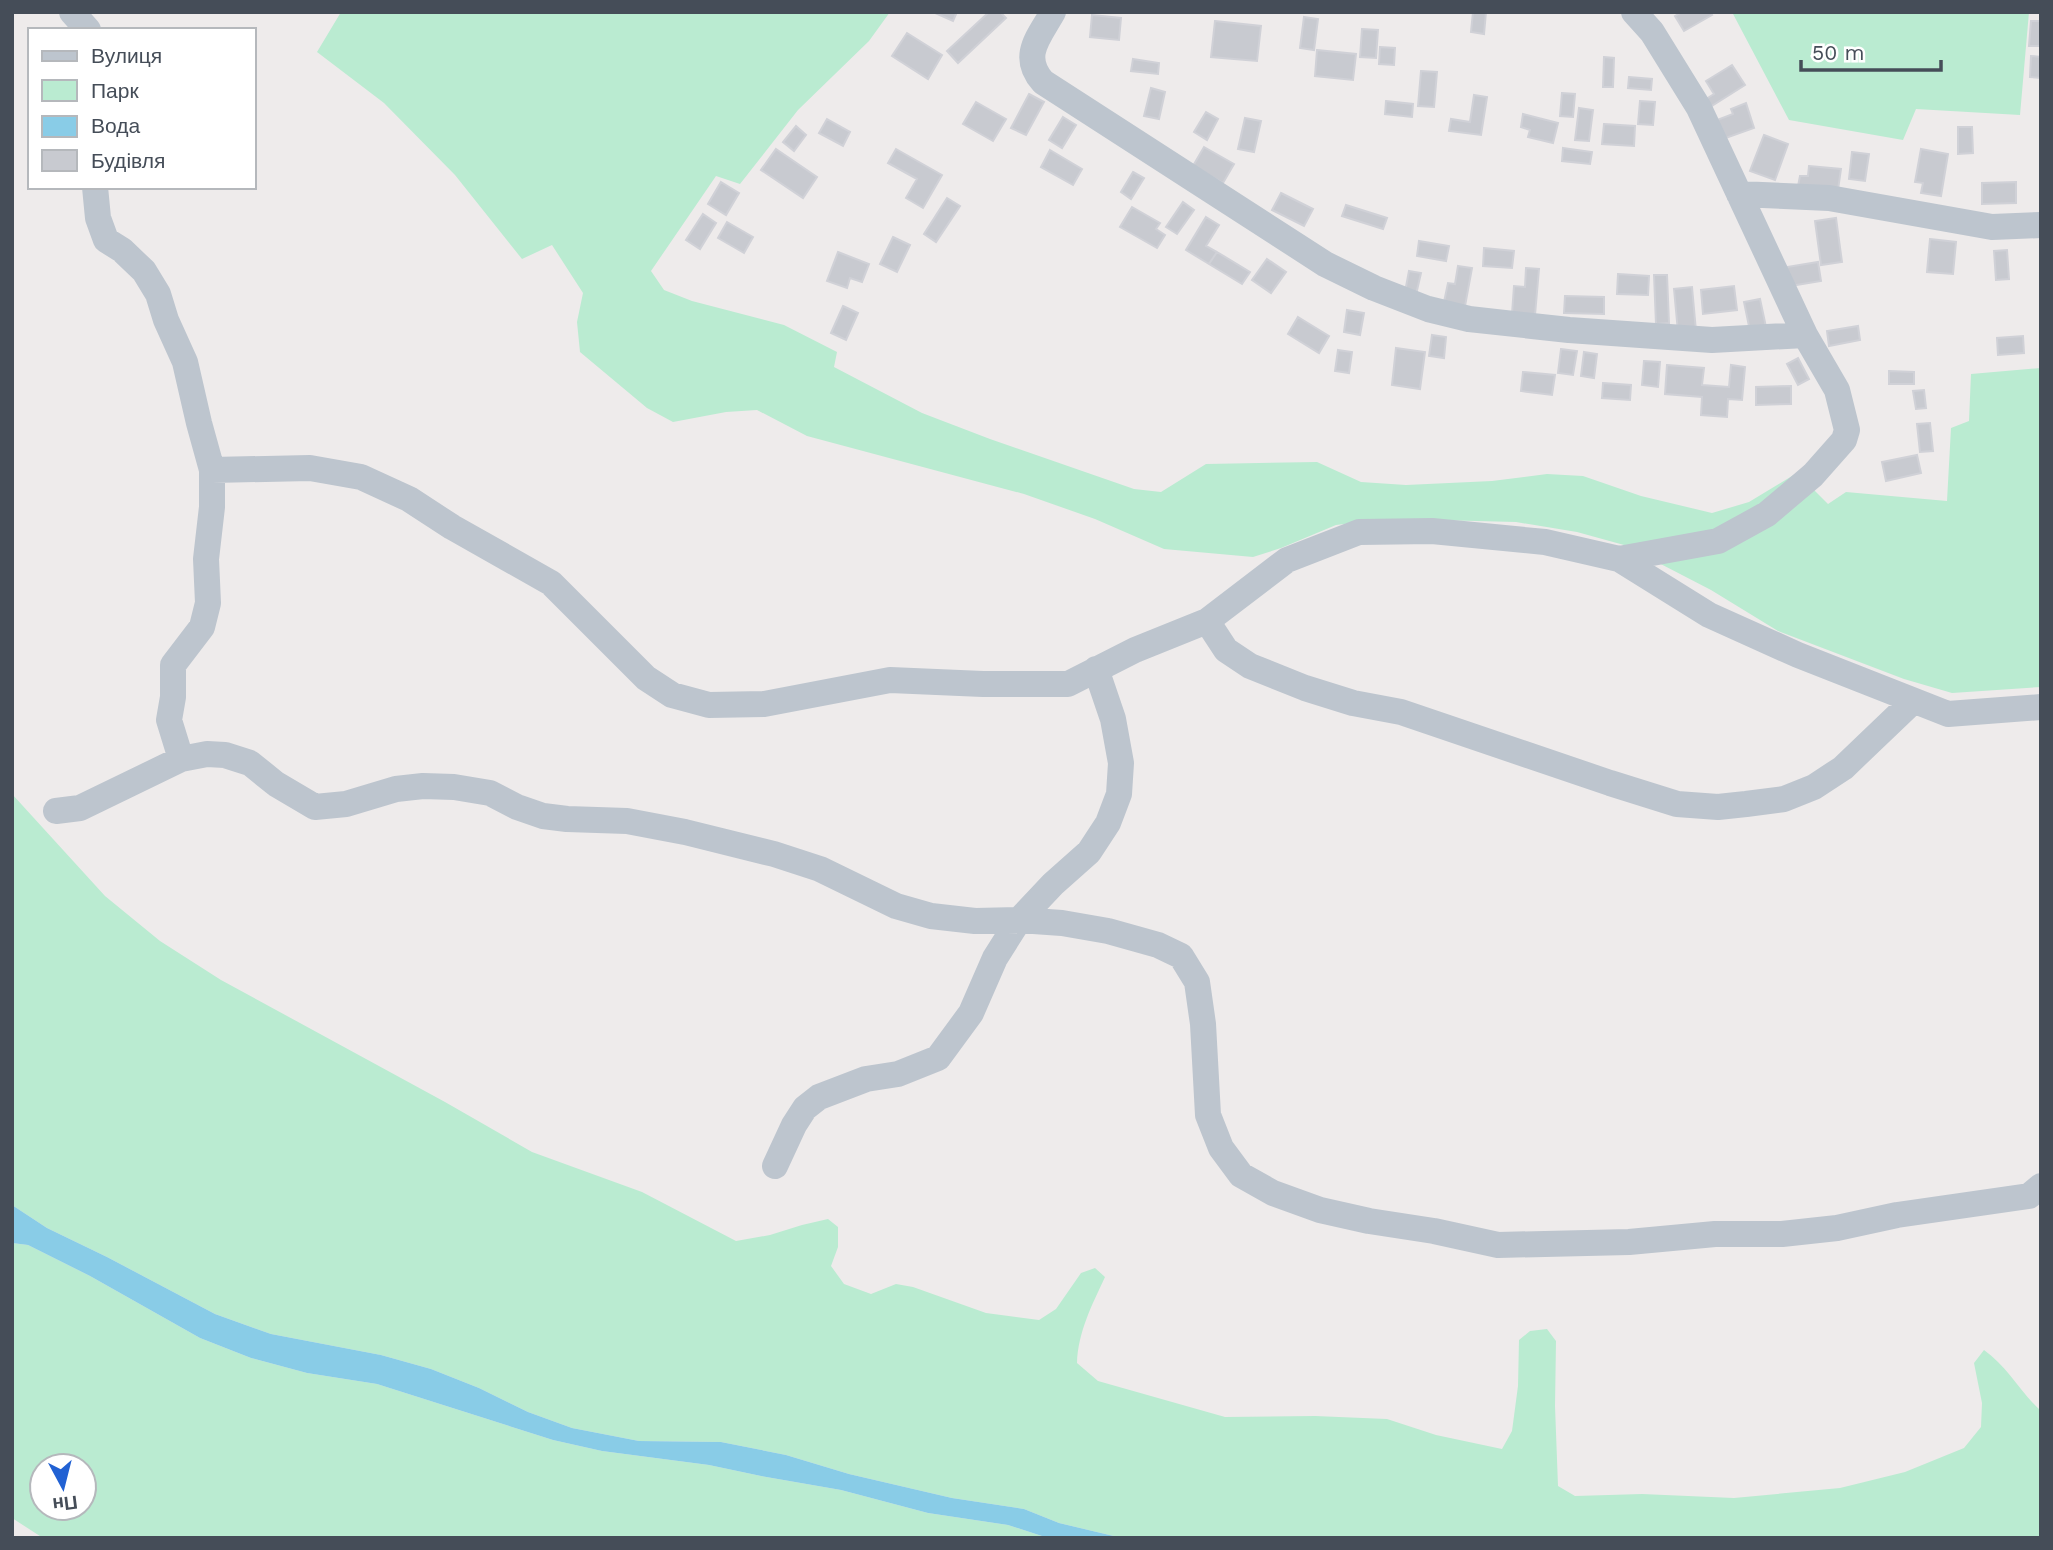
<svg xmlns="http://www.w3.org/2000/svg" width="2053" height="1550" font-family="'Work Sans',sans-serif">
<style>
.green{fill:#baebd1;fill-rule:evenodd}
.water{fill:#89cce7}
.building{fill:#c8cad0;stroke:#d0d1d7;stroke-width:2}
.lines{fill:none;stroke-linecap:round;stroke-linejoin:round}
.minor{stroke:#bdc5ce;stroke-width:26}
</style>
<rect width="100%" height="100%" fill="#eeebeb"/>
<path class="green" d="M 341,12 L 890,12 L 869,41 L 798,110 L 740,184 L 716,176 L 651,271 L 664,290 L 692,301 L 784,325 L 837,352 L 834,367 L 922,413 L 990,439 L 1134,489 L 1161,492 L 1206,464 L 1317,462 L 1361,482 L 1406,485 L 1492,481 L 1547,474 L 1583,476 L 1641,496 L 1712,513 L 1749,502 L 1797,473 L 1828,504 L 1846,492 L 1947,501 L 1951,428 L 1969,421 L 1971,374 L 2041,368 L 2041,687 L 1952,693 L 1904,679 L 1778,631 L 1711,590 L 1624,545 L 1577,532 L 1516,522 L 1437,520 L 1368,521 L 1336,525 L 1281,548 L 1253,557 L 1164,549 L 1095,519 L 1024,494 L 807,436 L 757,410 L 726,412 L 673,422 L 647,408 L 580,352 L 577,322 L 583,293 L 552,245 L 522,259 L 455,175 L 384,103 L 317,52 Z
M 1732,12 L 2029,12 L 2020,115 L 1916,109 L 1903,140 L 1789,120 Z
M 12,794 L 105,896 L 160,941 L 221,980 L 445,1102 L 532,1152 L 642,1192 L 736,1241 L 770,1235 L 802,1225 L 828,1219 L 838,1227 L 838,1247 L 831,1266 L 844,1284 L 871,1294 L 896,1284 L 913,1287 L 986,1313 L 1039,1320 L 1056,1309 L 1081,1273 L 1095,1268 L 1105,1277 C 1092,1305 1078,1332 1077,1363 L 1098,1381 L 1225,1417 L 1315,1416 L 1387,1419 L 1436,1435 L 1502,1449 L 1512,1431 L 1518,1386 L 1519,1340 L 1530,1331 L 1547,1329 L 1556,1341 L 1555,1406 L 1558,1486 L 1575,1496 L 1642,1494 L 1734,1498 L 1840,1488 L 1905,1472 L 1964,1448 L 1981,1427 L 1982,1403 L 1974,1363 L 1984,1350 C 2007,1366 2020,1392 2041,1411 L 2041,1538 L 1122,1538 L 1059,1523 L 1024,1509 L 952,1498 L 849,1474 L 786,1455 L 721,1442 L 639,1441 L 572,1428 L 528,1412 L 479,1388 L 431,1369 L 381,1355 L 271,1334 L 215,1314 L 107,1257 L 47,1228 L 12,1205 Z
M 12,1243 L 28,1245 L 90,1276 L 200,1338 L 251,1358 L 307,1373 L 377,1384 L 553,1440 L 602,1451 L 709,1465 L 761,1476 L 841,1490 L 928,1513 L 1008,1525 L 1048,1538 L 43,1538 L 12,1518 ZM 42,1466 L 84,1466 L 84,1508 L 42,1508 Z"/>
<path class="water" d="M 12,1205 L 47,1228 L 107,1257 L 215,1314 L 271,1334 L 381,1355 L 431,1369 L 479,1388 L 528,1412 L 572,1428 L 639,1441 L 721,1442 L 786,1455 L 849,1474 L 952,1498 L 1024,1509 L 1059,1523 L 1122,1538 L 1048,1538 L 1008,1525 L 928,1513 L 841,1490 L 761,1476 L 709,1465 L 602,1451 L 553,1440 L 377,1384 L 307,1373 L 251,1358 L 200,1338 L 90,1276 L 28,1245 L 12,1243 Z"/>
<path class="building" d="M 933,12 L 957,12 L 953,21 Z
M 989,12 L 1000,12 L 1006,18 L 958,63 L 947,51 Z
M 1473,12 L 1486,12 L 1484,34 L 1471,32 Z
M 1682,12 L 1710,12 L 1712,15 L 1684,31 L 1675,16 Z
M 1092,15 L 1121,18 L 1119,40 L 1090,37 Z
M 1304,17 L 1318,19 L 1314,50 L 1300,48 Z
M 1215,21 L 1261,26 L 1257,61 L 1211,57 Z
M 2031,21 L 2041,21 L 2040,46 L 2029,46 Z
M 1362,29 L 1378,30 L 1376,58 L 1360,57 Z
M 907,33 L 942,55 L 928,79 L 892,56 Z
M 1380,47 L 1395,48 L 1394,65 L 1379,64 Z
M 1317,50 L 1356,54 L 1353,80 L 1315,76 Z
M 2031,56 L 2041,57 L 2041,78 L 2030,77 Z
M 1604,57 L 1614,58 L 1613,87 L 1603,87 Z
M 1133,59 L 1159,63 L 1158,74 L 1131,71 Z
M 1732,65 L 1745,85 L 1710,107 L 1706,99 L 1714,94 L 1706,81 Z
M 1421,71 L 1437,72 L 1434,107 L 1418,106 Z
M 1629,77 L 1652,79 L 1651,90 L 1628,88 Z
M 1151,88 L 1165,92 L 1159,119 L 1144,116 Z
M 1562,93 L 1575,94 L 1573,117 L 1560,116 Z
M 1029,94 L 1044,102 L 1026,135 L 1011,128 Z
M 1474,95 L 1487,97 L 1481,135 L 1449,131 L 1451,119 L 1470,122 Z
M 1386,101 L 1413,104 L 1412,117 L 1385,114 Z
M 1640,101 L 1655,102 L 1653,125 L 1638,124 Z
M 976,102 L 1006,119 L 993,141 L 963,124 Z
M 1746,103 L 1754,128 L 1723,139 L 1717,120 L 1733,114 L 1731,109 Z
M 1579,108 L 1593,110 L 1589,141 L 1575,140 Z
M 1206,112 L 1218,119 L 1207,140 L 1194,132 Z
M 1523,114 L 1558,123 L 1553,143 L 1528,137 L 1530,130 L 1521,127 Z
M 1063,117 L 1076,125 L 1062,148 L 1049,140 Z
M 1245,118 L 1261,121 L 1254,152 L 1238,149 Z
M 827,119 L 850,132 L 843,146 L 819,133 Z
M 1604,124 L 1635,126 L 1634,146 L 1602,144 Z
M 796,126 L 806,135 L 794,151 L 783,142 Z
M 1958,127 L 1972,127 L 1973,153 L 1958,154 Z
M 1764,135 L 1788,144 L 1775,180 L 1750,171 Z
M 1204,147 L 1234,164 L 1223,183 L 1193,166 Z
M 1563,148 L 1592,152 L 1590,164 L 1562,161 Z
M 776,149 L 817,177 L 803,198 L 761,170 Z
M 896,149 L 942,175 L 923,208 L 906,198 L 917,179 L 888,163 Z
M 1921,149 L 1948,154 L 1941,196 L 1921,193 L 1923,183 L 1915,182 Z
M 1050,150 L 1082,169 L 1073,185 L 1041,167 Z
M 1852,152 L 1869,154 L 1865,181 L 1849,179 Z
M 1809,166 L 1841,169 L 1838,190 L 1798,186 L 1800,176 L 1808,176 Z
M 1133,172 L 1144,178 L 1131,199 L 1121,192 Z
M 721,182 L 739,193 L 726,215 L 708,204 Z
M 2016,182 L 2016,203 L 1982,204 L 1982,183 Z
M 1281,193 L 1313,209 L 1304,226 L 1272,210 Z
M 947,198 L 960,206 L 936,242 L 924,234 Z
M 1183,202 L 1194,210 L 1177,234 L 1166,227 Z
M 1346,205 L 1387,218 L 1383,229 L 1342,216 Z
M 1132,207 L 1160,223 L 1156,229 L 1165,235 L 1157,248 L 1120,227 Z
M 703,214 L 716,223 L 700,249 L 686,240 Z
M 1206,217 L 1219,225 L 1206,246 L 1217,252 L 1209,264 L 1186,250 Z
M 1836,218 L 1842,262 L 1821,265 L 1815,221 Z
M 727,222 L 753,237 L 744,253 L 718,238 Z
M 893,237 L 910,245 L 897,272 L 880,264 Z
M 1930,239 L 1956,242 L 1953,274 L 1927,272 Z
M 1419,241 L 1449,246 L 1446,261 L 1417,256 Z
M 1484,248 L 1514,251 L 1512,268 L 1483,266 Z
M 2007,250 L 2009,279 L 1996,280 L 1994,251 Z
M 838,252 L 869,264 L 862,282 L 850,278 L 847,288 L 827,281 Z
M 1217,252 L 1250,272 L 1242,284 L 1209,264 Z
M 1267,259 L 1286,272 L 1271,293 L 1252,280 Z
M 1818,262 L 1821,281 L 1790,286 L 1787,267 Z
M 1458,266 L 1472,268 L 1465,306 L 1444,302 L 1448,283 L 1455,284 Z
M 1526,268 L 1539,269 L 1535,315 L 1512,314 L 1514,286 L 1525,287 Z
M 1409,271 L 1421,273 L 1415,299 L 1404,297 Z
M 1618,274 L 1649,276 L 1648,295 L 1617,294 Z
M 1654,275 L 1667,275 L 1669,323 L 1656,324 Z
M 1734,286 L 1737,310 L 1703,314 L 1701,290 Z
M 1692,287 L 1696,331 L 1678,332 L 1674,289 Z
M 1565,296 L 1604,297 L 1604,314 L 1564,313 Z
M 1760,299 L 1766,327 L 1750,331 L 1744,302 Z
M 843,306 L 858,313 L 846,340 L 831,333 Z
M 1347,310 L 1364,313 L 1360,335 L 1344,332 Z
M 1298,317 L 1329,336 L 1319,353 L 1288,334 Z
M 1858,326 L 1860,340 L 1829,346 L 1827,331 Z
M 1432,335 L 1446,337 L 1444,358 L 1429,356 Z
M 2023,336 L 2024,353 L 1998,355 L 1997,338 Z
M 1396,348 L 1425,352 L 1420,389 L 1392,385 Z
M 1561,349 L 1577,351 L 1573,375 L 1558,373 Z
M 1338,350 L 1352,352 L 1349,373 L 1335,371 Z
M 1584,352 L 1597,354 L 1594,378 L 1581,376 Z
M 1798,358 L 1809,379 L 1798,385 L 1787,364 Z
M 1644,361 L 1660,362 L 1658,387 L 1642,385 Z
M 1667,365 L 1704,368 L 1702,385 L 1729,387 L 1731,365 L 1745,367 L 1742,400 L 1728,399 L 1727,417 L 1701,415 L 1702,397 L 1665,394 Z
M 1889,371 L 1914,372 L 1914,384 L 1889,384 Z
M 1523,372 L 1555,375 L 1552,395 L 1521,391 Z
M 1603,383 L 1631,385 L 1630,400 L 1602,398 Z
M 1791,386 L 1791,404 L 1756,405 L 1756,387 Z
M 1924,390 L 1926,408 L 1916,409 L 1913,391 Z
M 1930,423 L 1933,451 L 1920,452 L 1917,424 Z
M 1917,455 L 1921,473 L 1886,481 L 1882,462 Z"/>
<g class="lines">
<path class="minor" d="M 72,12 L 88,30
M 1053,12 C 1039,37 1020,56 1043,82 L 1325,264 L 1374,288 L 1428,309 L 1469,319 L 1569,330 L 1712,340 L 1805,335 L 1837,390 L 1847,430 L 1844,440 L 1813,475 L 1767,514 L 1718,541 L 1619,559
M 1634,12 L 1652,32 L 1699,108 L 1805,335
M 95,187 L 98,218 L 106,240 L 122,250 L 144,271 L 158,294 L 166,320 L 185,362 L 199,423 L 212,470 L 310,468 L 361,477 L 409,499 L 452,527 L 551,583 L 646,678 L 672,695 L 709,705 L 764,704 L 890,680 L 983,684 L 1068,684 L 1135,650 L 1207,621 L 1287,560 L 1359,532 L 1432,531 L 1545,542 L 1619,559 L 1709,615 L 1798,655 L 1948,714 L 2041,707
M 1739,194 L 1829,198 L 1992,227 L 2041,225
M 1207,621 L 1226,650 L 1250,666 L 1305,688 L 1353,703 L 1401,712 L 1610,783 L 1677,804 L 1718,807 L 1746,804 L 1784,799 L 1814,787 L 1843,768 L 1913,701
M 181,759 L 169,720 L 173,697 L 173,665 L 202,627 L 208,603 L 206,559 L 212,507 L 212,470
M 56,811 L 80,808 L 181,759 L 207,754 L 225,755 L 250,763 L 276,784 L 315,807 L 346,804 L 396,789 L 423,786 L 454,787 L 490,793 L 517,807 L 543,816 L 567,819 L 627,821 L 685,832 L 774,854 L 820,869 L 896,906 L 931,916 L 975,921 L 1019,920 L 1062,923 L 1108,931 L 1158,945 L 1181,956 L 1197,982 L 1203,1024 L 1208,1115 L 1221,1148 L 1241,1175 L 1273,1193 L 1320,1210 L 1369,1221 L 1434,1231 L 1498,1245 L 1629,1242 L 1715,1234 L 1782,1234 L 1837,1228 L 1897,1215 L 2029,1196 L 2041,1186
M 775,1166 L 794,1125 L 805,1108 L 819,1097 L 866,1079 L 898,1074 L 938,1058 L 971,1013 L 995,958 L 1019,920 L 1053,884 L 1089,852 L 1108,823 L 1119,794 L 1121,763 L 1113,719 L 1096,669"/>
</g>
<rect width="2053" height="1550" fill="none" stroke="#454d58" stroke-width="28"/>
<rect x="28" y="28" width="228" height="161" fill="#ffffff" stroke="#b5b8bc" stroke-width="2"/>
<rect x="42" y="51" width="35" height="10" fill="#bdc5ce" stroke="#b5b8bc" stroke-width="2"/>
<text x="91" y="63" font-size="21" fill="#454d58">Вулиця</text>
<rect x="42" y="80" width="35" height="21" fill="#baebd1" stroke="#b5b8bc" stroke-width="2"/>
<text x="91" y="98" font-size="21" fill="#454d58">Парк</text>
<rect x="42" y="116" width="35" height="21" fill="#89cce7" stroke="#b5b8bc" stroke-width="2"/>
<text x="91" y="133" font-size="21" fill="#454d58">Вода</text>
<rect x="42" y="150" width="35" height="21" fill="#c8cad0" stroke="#b5b8bc" stroke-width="2"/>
<text x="91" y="168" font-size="21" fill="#454d58">Будівля</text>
<g transform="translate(63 1487) rotate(173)"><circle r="33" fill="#ffffff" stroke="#b5b8bc" stroke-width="2"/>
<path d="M0-5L12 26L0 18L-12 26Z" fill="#2161d3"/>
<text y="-10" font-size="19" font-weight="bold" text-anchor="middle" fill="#454d58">Пн</text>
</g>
<path d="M1801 60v10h140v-10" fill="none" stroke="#454d58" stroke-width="3.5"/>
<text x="1812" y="60" font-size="21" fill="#454d58" stroke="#ffffff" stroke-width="5" paint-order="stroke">50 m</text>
</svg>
